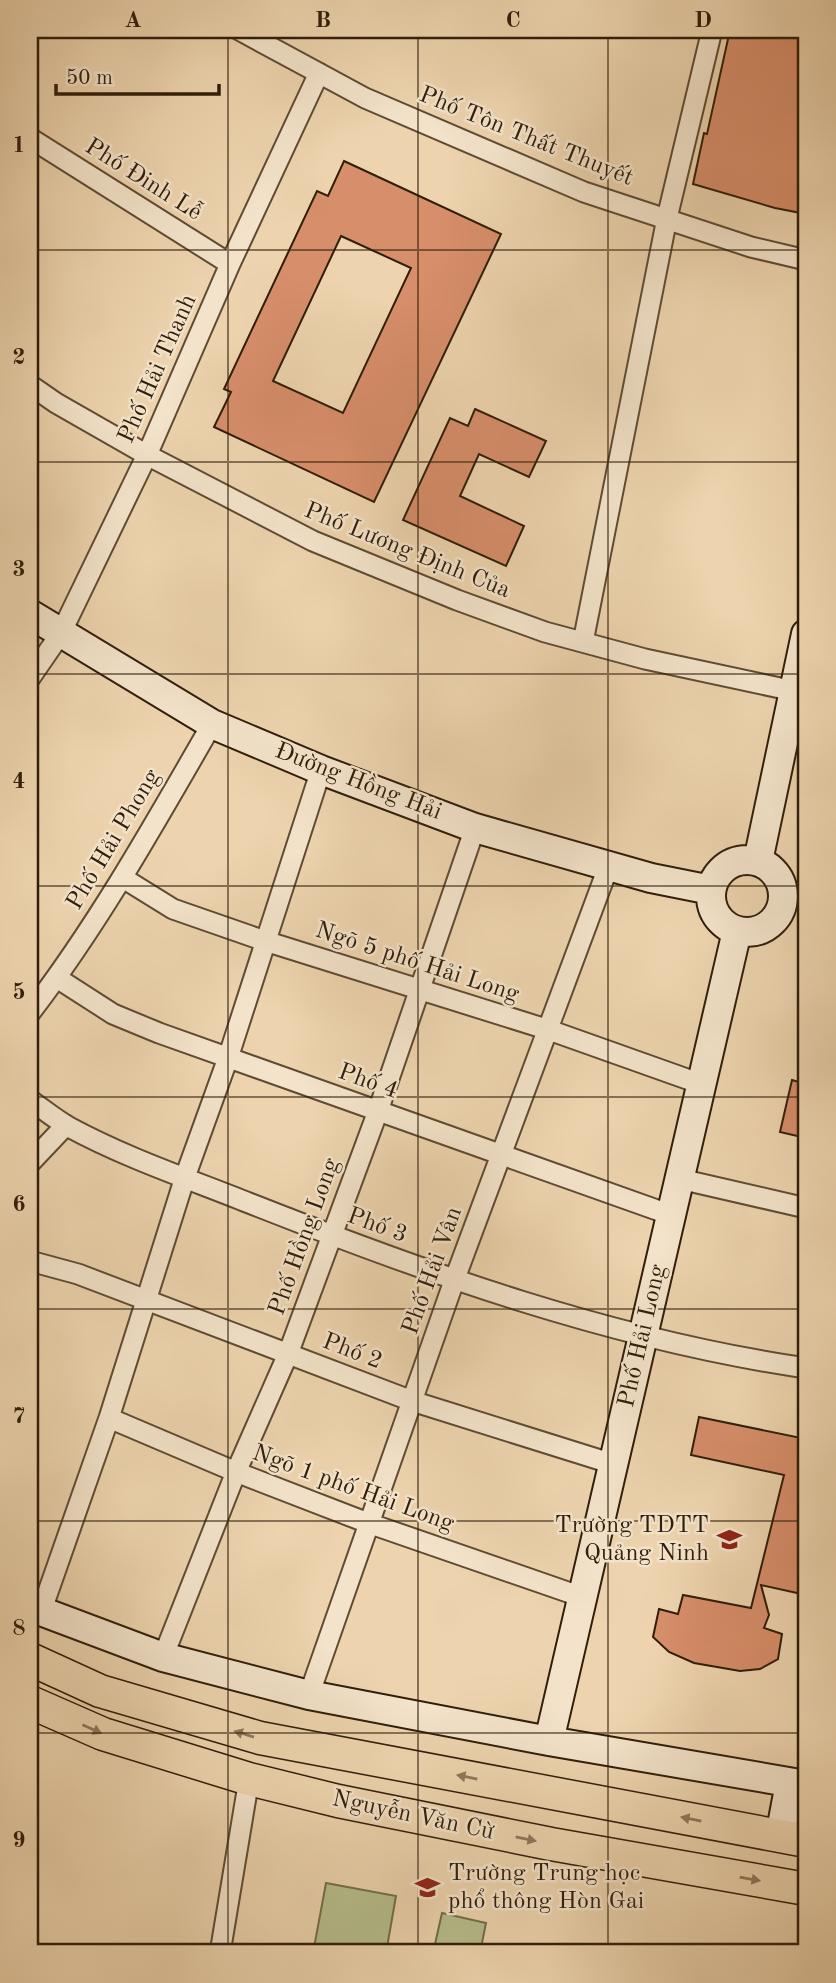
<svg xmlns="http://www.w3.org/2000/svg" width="836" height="1983" font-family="'Old Standard TT',serif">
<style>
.green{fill:#b6bd8c;stroke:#736d4b;stroke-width:2}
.building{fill:#d78e6a;stroke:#301d0a;stroke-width:2;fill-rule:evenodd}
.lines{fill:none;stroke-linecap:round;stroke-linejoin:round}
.street-casing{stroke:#5f4b33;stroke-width:23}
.secondary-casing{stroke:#301d0a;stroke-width:32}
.primary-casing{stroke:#301d0a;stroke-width:35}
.street{stroke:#f3e3ca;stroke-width:19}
.secondary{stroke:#f3e3ca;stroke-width:28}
.primary{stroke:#edd4ae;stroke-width:32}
.oneway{fill:#8e785c}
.grid{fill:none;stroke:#301d0a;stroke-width:2;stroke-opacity:0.55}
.labels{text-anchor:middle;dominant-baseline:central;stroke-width:5;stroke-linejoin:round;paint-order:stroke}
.street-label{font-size:24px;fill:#301d0a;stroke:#f3e3ca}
.poi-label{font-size:24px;fill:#301d0a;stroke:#f3e3ca;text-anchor:end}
.neatline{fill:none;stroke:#301d0a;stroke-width:2.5}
.grid-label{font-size:23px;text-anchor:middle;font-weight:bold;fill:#301d0a}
</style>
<rect width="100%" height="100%" fill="#edd4ae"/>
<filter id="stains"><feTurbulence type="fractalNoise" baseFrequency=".00286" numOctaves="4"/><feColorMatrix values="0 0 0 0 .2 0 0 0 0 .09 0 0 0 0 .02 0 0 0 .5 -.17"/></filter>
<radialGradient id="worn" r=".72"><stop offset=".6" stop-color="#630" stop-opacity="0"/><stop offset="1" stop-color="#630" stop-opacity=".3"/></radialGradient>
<path class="green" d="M 326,1883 L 396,1896 L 386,1953 L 313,1953 Z
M 442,1913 L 486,1923 L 480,1953 L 433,1953 Z"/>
<path class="building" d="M 730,30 L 806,30 L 806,214 L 775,208 L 693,184 L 704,133 L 707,134 Z
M 344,161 L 501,234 L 374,502 L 214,427 L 231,392 L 224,389 L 317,191 L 328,196 ZM 341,236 L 411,268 L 343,413 L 273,381 Z
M 475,409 L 546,441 L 529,477 L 479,454 L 460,496 L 524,526 L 506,566 L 403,520 L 450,418 L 468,426 Z
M 792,1080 L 806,1084 L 806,1138 L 780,1132 Z
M 699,1417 L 806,1439 L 806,1595 L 761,1585 L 769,1615 L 764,1628 L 782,1634 L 778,1659 L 760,1669 L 740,1671 L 694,1663 L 669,1652 L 653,1637 L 659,1609 L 678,1614 L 683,1595 L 751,1608 L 784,1475 L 691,1455 Z"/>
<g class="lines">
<defs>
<path id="street" d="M 239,30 L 365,98 L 584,192 L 751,247 L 806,260
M 30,138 L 230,264
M 30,385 L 56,403 L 147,455 L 313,541 L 457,600 L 545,632 L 645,659 L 794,691
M 583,642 L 667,218 L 712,30
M 30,678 L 61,633 L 147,455 L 230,264 L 319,73
M 123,878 L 173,909 L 262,940 L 549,1030 L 701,1084
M 57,978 L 113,1014 L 159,1033 L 671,1215
M 30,1013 C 99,923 155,823 212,724
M 30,1100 C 43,1109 55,1119 69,1127 C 126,1158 189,1179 249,1203 C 429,1274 614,1340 806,1368
M 30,1163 L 66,1125
M 680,1179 L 806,1208
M 30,1261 L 78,1274 L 412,1401 L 613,1464
M 109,1418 L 236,1472 L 368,1523 L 582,1597
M 41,1612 L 109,1418 L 185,1177 L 228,1058 L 321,770
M 163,1657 L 236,1472 L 288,1354 L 378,1111 L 475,828
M 309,1695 L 454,1281 L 609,865
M 220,1953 L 249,1779"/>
<path id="secondary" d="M 30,614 L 212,724 L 321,770 L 475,828 L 651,878 L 711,890
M711 896a36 36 0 1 1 72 0a36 36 0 1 1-72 0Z
M 758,861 L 806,634
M 30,1607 L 163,1657 L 309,1695 L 549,1741 L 806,1785
M 549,1741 L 737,931
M 780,1836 L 790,1783"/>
<path id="primary" d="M 30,1659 L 100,1691 L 260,1738 L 806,1841
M 30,1702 L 103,1734 L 249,1779 L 338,1801 L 551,1844 L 806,1889"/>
</defs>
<use href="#street" class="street-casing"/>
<use href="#secondary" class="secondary-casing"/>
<use href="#primary" class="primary-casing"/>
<use href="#street" class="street"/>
<use href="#secondary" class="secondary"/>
<use href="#primary" class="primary"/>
</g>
<defs><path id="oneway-solid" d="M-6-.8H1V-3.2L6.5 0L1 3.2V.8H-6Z" transform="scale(1.75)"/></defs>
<g class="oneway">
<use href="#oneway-solid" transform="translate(92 1729) rotate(24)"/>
<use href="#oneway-solid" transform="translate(244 1734) rotate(-163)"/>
<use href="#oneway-solid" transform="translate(467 1777) rotate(-169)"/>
<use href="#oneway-solid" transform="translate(691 1819) rotate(-169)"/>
<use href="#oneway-solid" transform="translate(526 1839) rotate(12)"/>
<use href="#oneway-solid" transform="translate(750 1879) rotate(10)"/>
</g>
<path class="grid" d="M 228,30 L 228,1953M 418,30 L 418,1953M 608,30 L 608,1953M 30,250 L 806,250M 30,462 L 806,462M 30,674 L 806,674M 30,886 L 806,886M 30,1097 L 806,1097M 30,1309 L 806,1309M 30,1521 L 806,1521M 30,1733 L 806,1733"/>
<defs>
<symbol id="university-bare" viewBox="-9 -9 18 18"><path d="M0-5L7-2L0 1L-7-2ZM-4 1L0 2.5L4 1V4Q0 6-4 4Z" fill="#8f2418" stroke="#f3e3ca" stroke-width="2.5" paint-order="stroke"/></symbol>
<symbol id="school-bare" viewBox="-9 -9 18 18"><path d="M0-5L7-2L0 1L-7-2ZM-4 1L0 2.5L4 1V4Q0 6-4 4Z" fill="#8f2418" stroke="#f3e3ca" stroke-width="2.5" paint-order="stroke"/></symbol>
</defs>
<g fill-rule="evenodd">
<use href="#university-bare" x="712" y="1522" width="35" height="35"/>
<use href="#school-bare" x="410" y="1870" width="35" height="35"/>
</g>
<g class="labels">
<g class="street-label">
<text transform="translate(526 137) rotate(22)">Phố Tôn Thất Thuyết</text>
<text transform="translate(143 180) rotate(32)">Phố Đinh Lễ</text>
<text transform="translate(158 369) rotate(-66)">Phố Hải Thanh</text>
<text transform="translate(407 551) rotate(22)">Phố Lương Định Của</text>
<text transform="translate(358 782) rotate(21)">Đường Hồng Hải</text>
<text transform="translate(114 840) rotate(-59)">Phố Hải Phong</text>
<text transform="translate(417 963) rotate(18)">Ngõ 5 phố Hải Long</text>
<text transform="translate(368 1082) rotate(20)">Phố 4</text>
<text transform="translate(377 1226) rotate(20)">Phố 3</text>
<text transform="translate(305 1237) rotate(-70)">Phố Hồng Long</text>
<text transform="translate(433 1271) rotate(-70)">Phố Hải Vân</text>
<text transform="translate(643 1336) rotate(-77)">Phố Hải Long</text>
<text transform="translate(352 1352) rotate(21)">Phố 2</text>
<text transform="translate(353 1489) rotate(20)">Ngõ 1 phố Hải Long</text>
<text transform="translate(413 1816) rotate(12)">Nguyễn Văn Cừ</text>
</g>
<g class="poi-label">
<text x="709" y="1526">Trường TDTT<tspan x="709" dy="28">Quảng Ninh</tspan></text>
<text x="448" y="1874" text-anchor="start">Trường Trung học<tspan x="448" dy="28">phổ thông Hòn Gai</tspan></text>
</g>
</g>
<rect width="836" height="1983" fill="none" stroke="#edd4ae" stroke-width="77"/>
<path d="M56 84v10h163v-10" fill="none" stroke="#301d0a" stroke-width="3.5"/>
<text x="66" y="84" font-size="21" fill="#301d0a" stroke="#f3e3ca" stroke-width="5" paint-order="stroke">50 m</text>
<rect x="38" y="38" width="760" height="1906" class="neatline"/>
<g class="grid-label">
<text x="133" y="27">A</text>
<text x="323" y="27">B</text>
<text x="513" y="27">C</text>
<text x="703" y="27">D</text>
<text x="19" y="152">1</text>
<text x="19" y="364">2</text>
<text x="19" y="576">3</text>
<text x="19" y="788">4</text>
<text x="19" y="999">5</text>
<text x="19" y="1211">6</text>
<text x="19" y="1423">7</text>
<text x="19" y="1635">8</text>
<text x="19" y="1847">9</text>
</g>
<rect width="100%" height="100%" filter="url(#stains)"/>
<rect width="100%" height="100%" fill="url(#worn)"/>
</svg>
